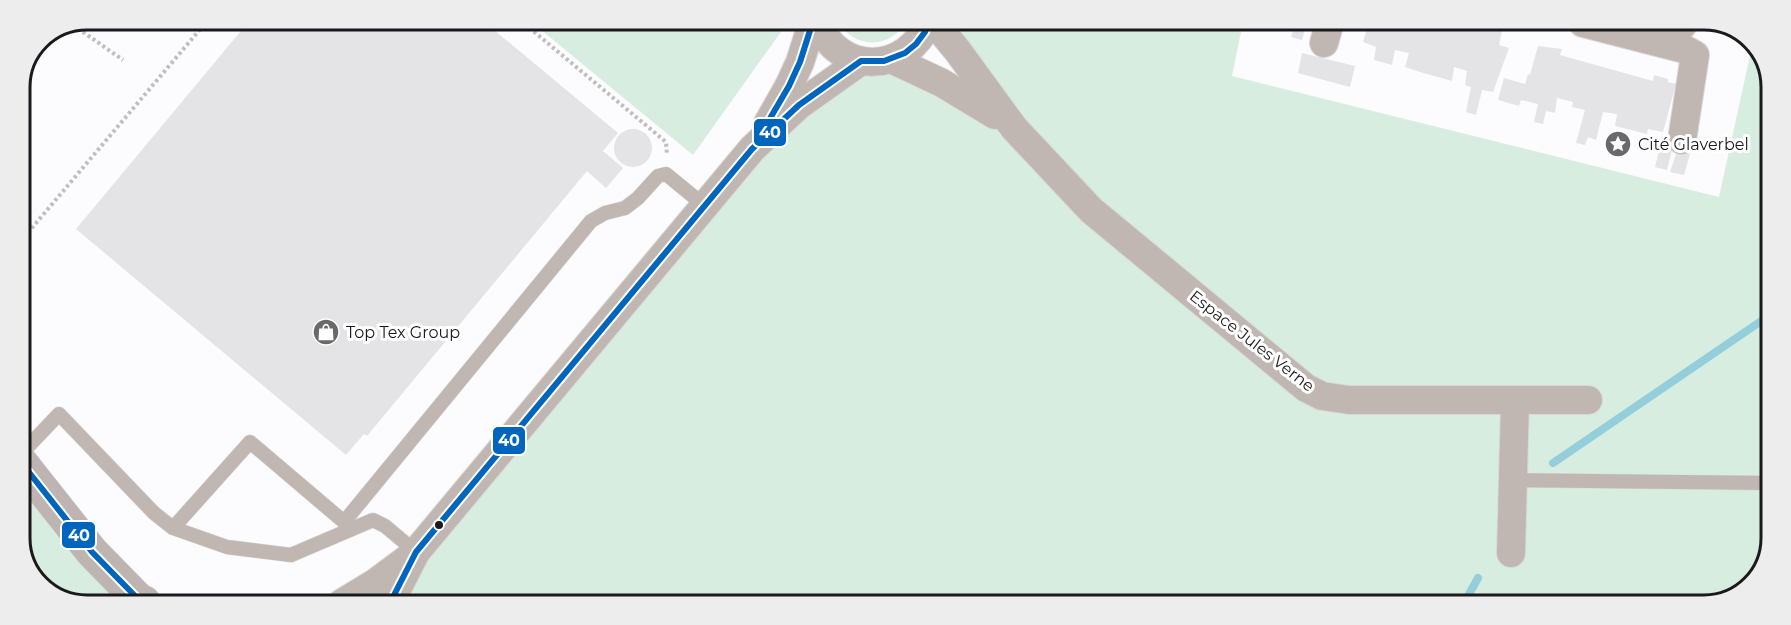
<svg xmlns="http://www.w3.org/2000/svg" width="1791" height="625" font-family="Montserrat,sans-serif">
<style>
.green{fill:#d6ede0}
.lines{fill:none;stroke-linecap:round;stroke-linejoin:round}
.stream{stroke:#93ceda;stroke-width:8}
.building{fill:#e4e3e6}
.lane-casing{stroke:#d8d8d9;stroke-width:15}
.street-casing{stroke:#d8d8d9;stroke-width:30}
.secondary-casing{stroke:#d8d8d9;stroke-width:34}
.path{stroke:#c1bdbd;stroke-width:4;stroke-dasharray:3 3;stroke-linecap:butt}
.lane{stroke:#c0b7b3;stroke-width:14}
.street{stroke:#c0b7b3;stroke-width:28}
.secondary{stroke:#beb5b3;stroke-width:33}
.bus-1-casing{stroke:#fff;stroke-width:10}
.bus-1{stroke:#0065bd;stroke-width:6}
.bus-dot{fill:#1a191c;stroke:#fff;stroke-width:2}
.labels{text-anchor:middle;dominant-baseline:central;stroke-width:6;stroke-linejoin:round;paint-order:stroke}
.poi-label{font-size:16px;fill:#1a191c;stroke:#fff;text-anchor:start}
.street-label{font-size:16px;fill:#1a191c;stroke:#fff}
.rim{fill:none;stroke:#1a191c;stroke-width:3}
.line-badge{stroke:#fff;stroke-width:2}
.badge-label{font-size:16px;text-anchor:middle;font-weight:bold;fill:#fff}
</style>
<rect width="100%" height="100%" fill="#fcfbfe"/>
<path class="green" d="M 529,20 L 782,21 L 783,29 L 693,155 Z
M 838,21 L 907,21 C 891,49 854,50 838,21 Z
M 933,21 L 1243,22 L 1232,76 L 1719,197 L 1753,42 L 1757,45 L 1771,82 L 1768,560 L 1745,592 L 1705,605 L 390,603 L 752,149 L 861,61 L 972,100 Z
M 20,461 L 122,602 L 65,602 L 34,580 L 20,543 Z"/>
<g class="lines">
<path class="stream" d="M 1553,463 L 1770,315
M 1463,605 L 1478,578"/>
</g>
<path class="building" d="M 250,20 L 482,20 L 618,133 L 603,151 L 623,168 L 606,188 L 587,171 L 367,436 L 364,434 L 346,455 L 76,229 Z
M 1288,22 L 1307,22 L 1302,40 L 1291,37 L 1294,29 L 1286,28 Z
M 1369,22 L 1452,22 L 1489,32 L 1490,27 L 1502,31 L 1499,45 L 1509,48 L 1493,92 L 1482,90 L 1476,115 L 1466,112 L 1471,87 L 1465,85 L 1467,71 L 1454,67 L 1452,81 L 1420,72 L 1405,67 L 1409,53 L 1395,50 L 1392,65 L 1374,60 L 1376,47 L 1363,42 Z
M 1538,46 L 1562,49 L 1560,55 L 1653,81 L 1654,75 L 1668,79 L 1668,82 L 1676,84 L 1663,132 L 1648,129 L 1647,134 L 1615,126 L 1617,114 L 1603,112 L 1596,140 L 1588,137 L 1585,145 L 1576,143 L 1585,110 L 1572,107 L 1573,102 L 1557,98 L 1555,113 L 1546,111 L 1543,124 L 1534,122 L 1538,104 L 1521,100 L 1519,106 L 1498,100 L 1504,78 L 1525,84 L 1528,74 L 1530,75 Z
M 1302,53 L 1355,66 L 1350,87 L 1298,73 Z
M614 148a19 19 0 1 1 38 0a19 19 0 1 1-38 0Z
M 1660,147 L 1672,150 L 1667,170 L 1655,167 Z
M 1677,151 L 1690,154 L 1684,175 L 1670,172 Z
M 20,308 L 26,315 L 20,321 Z"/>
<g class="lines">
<defs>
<path id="lane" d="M 20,455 L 59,414 L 154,513 L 173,528 L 227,547 L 291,555 L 373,520 L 385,526 L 416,552
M 1513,480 L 1769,483
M 344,522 L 591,221 L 605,213 L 625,208 L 638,198 L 658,176 L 666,174 L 705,206
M 173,528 L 250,442 L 350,527"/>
<path id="street" d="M 817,21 C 838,76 907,75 929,21
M 933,21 L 957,50 L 1014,128 L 1091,210 L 1306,388 L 1322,396 L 1349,400 L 1588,400
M 1583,23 L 1684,49 L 1695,55 L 1682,140
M 1324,43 L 1330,22
M 1667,44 L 1684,23
M 891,59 L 942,83 L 995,115
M 768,123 L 789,86 L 800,62 L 813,21
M 1511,553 L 1515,402
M 342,603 L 375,583 L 410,557
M 390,603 L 416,552 L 752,149 L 799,105 L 861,61"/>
<path id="secondary" d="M 20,461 L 92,552 L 139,600 L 144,602"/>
</defs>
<use href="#lane" class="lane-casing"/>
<use href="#street" class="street-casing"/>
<use href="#secondary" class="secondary-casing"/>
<path class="path" d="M 520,20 L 666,142 L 667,155
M 73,25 L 123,60
M 20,242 L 208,20"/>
<use href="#lane" class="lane"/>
<use href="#street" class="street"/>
<use href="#secondary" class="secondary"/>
<defs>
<path id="bus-1" d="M 765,127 L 789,86 L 800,62 L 813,21
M 20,461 L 92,552 L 139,600 L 144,602
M 390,603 L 416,552 L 752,149 L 799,105 L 861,61 L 884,61 L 905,53 L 916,44 L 925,32 L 929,21"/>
</defs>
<use href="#bus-1" class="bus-1-casing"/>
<use href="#bus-1" class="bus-1"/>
</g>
<defs>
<symbol id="sight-disc" viewBox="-11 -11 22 22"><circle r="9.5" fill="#69686b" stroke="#fff"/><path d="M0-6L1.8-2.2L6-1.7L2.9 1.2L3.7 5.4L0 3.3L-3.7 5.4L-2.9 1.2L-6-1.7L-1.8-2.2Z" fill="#fff"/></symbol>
<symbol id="shop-disc" viewBox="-11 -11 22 22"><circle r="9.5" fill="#69686b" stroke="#fff"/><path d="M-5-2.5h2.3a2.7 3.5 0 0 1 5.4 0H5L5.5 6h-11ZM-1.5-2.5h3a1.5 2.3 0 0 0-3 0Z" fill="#fff"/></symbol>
</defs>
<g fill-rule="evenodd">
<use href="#sight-disc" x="1603" y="129" width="30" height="30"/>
<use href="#shop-disc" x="311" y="317" width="30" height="30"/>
</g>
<circle class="bus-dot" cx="439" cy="525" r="5"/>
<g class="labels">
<g class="poi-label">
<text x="1638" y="144">Cité Glaverbel</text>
<text x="346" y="332">Top Tex Group</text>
</g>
<g class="street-label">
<text transform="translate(1252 341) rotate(38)">Espace Jules Verne</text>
</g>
</g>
<path d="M0 0H1791V625H0ZM87 30H1704A57 57 0 0 1 1761 87V538A57 57 0 0 1 1704 595H87A57 57 0 0 1 30 538V87A57 57 0 0 1 87 30Z" fill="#ededed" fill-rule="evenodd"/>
<path class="rim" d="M87 30H1704A57 57 0 0 1 1761 87V538A57 57 0 0 1 1704 595H87A57 57 0 0 1 30 538V87A57 57 0 0 1 87 30Z"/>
<g class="line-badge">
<rect x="753" y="118" width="34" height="29" rx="6" fill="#0065bd"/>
<rect x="492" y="426" width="34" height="29" rx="6" fill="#0065bd"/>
<rect x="61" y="521" width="35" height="28" rx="6" fill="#0065bd"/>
</g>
<g class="badge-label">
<text x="770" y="138">40</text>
<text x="509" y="446">40</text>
<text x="79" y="541">40</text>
</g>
</svg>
